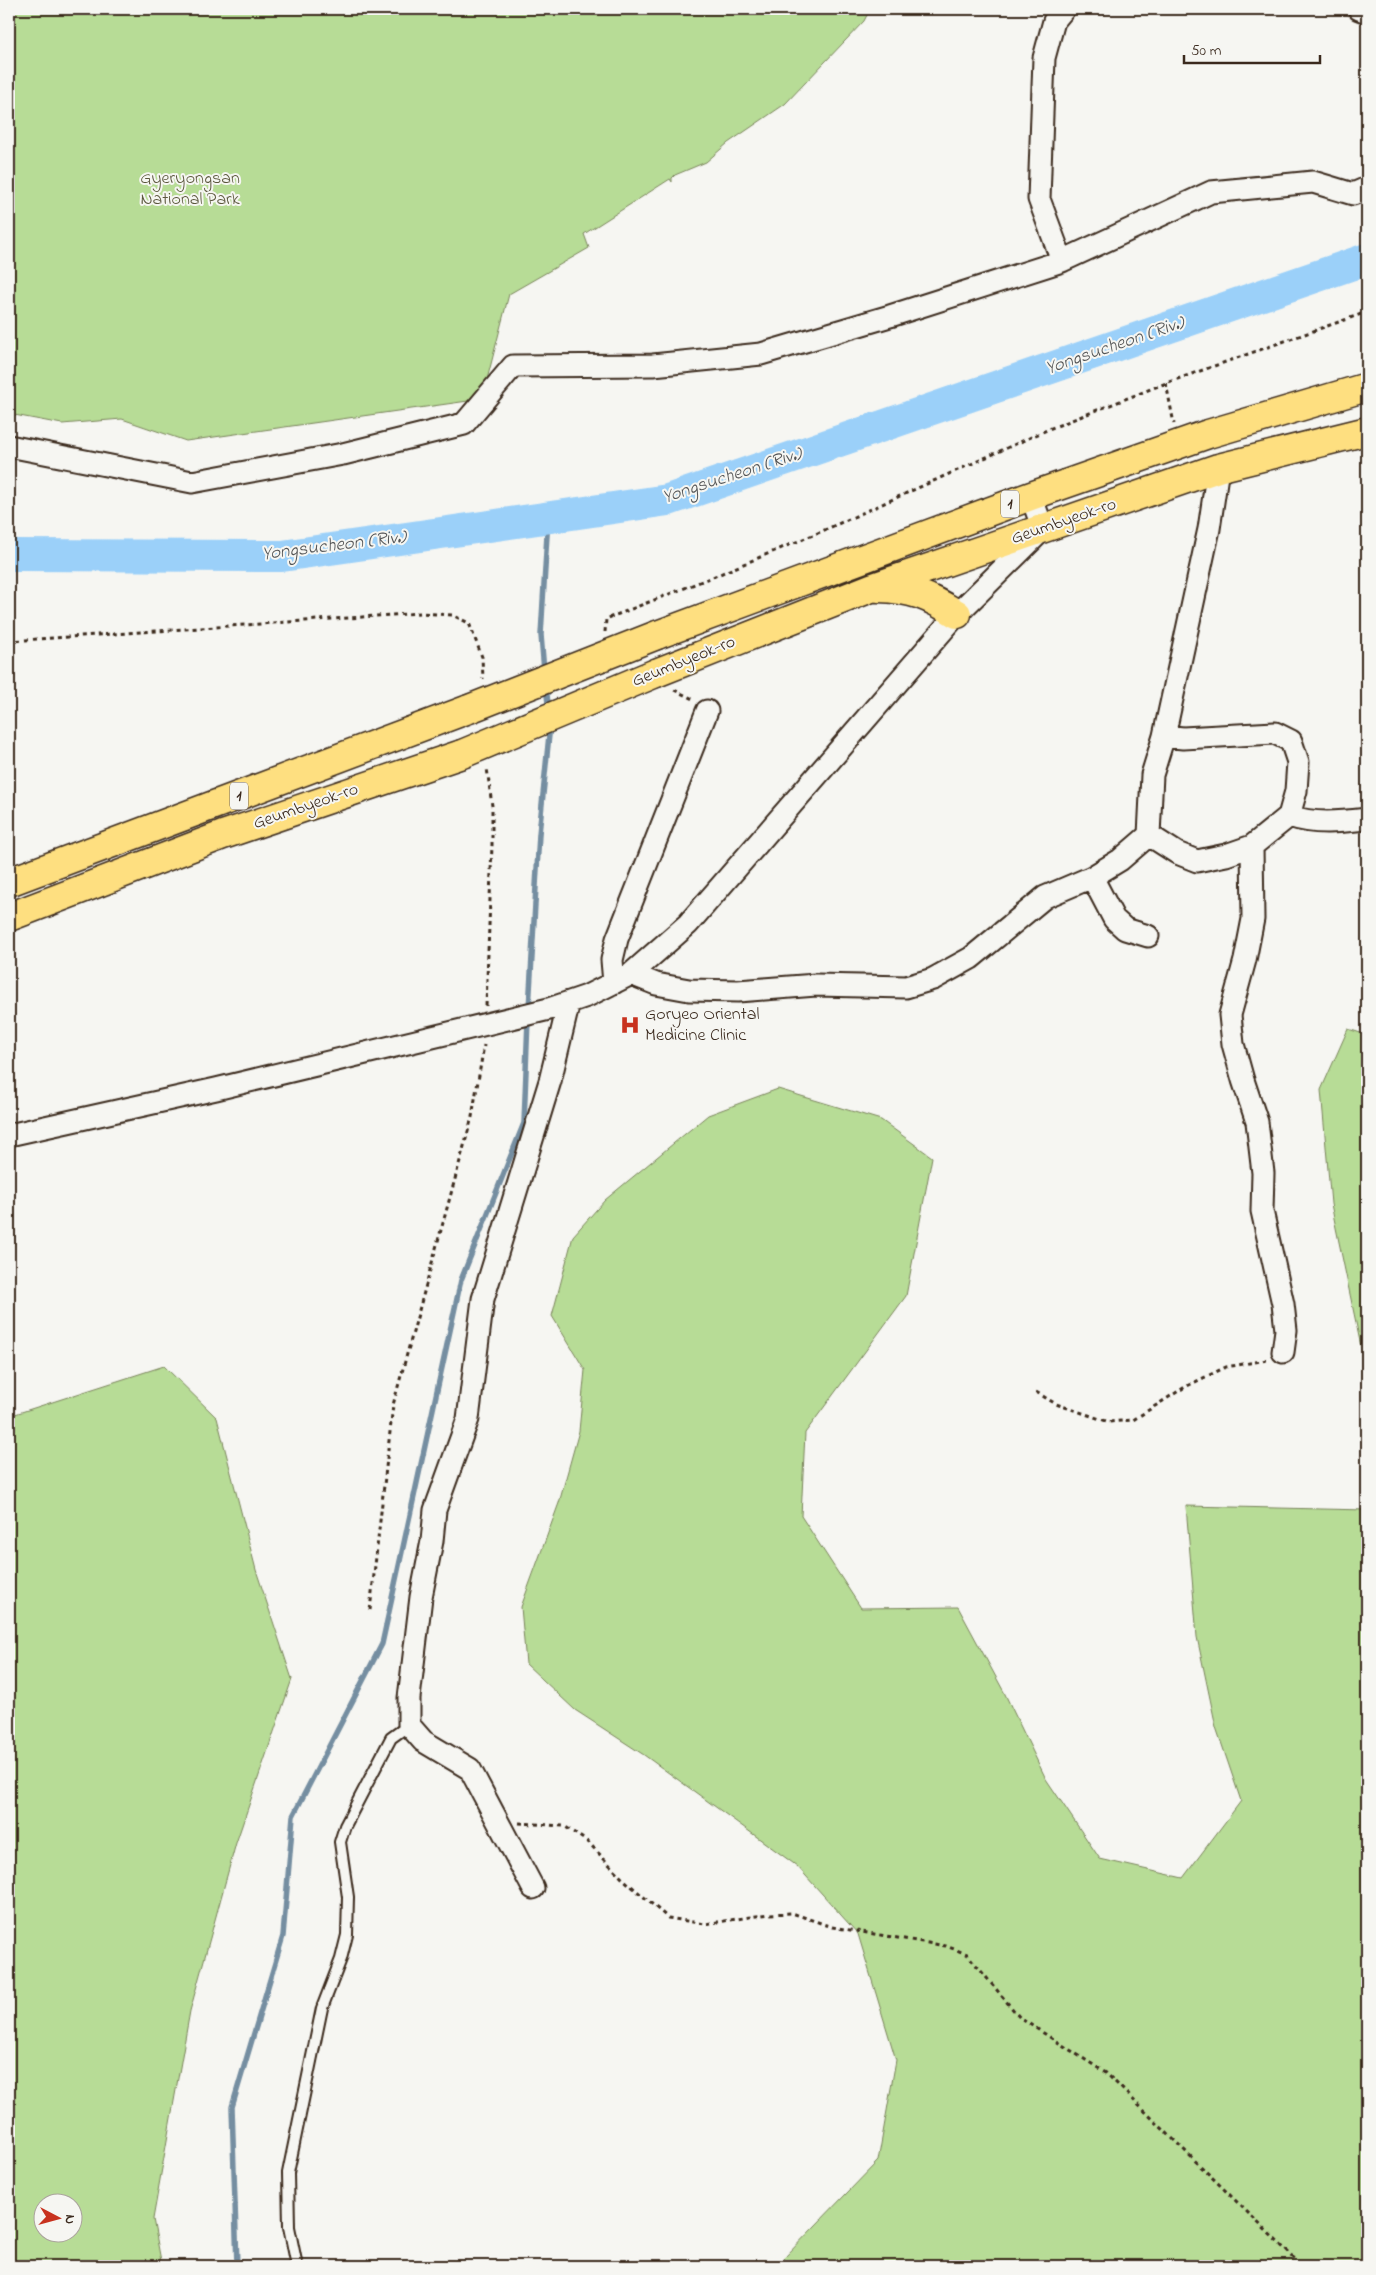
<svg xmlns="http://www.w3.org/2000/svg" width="1376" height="2275" font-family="'Indie Flower',sans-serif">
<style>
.green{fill:#b7dc96;stroke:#79835a;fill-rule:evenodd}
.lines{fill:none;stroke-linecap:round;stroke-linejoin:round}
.stream{stroke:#758ea1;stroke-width:5.5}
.river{stroke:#9bd0f9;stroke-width:32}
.service-casing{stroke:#3b2a1e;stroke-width:14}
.minor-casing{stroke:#3b2a1e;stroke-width:25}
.trunk-casing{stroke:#3b2a1e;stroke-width:31}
.path{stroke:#3b2a1e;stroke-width:3;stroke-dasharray:4 4;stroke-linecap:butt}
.service{stroke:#f6f6f2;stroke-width:10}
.minor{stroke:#f6f6f2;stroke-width:21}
.trunk{stroke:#fedf80;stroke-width:28}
.trunk-bridge-casing{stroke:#3b2a1e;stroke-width:31;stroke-linecap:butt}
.trunk-bridge{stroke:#fedf80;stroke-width:28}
.labels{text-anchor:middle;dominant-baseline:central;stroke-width:4;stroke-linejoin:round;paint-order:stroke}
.shield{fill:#f6f6f2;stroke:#73675e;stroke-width:1}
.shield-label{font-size:16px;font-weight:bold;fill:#3b2a1e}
.park-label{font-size:18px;fill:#5a563c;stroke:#f6f6f2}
.street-label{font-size:18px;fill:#3b2a1e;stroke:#f6f6f2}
.poi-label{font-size:18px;fill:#3b2a1e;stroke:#f6f6f2;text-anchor:start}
.water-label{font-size:19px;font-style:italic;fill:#535455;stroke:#f6f6f2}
</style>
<rect width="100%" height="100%" fill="#f6f6f2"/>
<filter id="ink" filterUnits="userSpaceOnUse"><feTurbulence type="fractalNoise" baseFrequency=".02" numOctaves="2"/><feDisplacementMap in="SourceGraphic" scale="10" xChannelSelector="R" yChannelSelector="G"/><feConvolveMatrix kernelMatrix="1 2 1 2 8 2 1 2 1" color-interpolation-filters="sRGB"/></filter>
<g filter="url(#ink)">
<path class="green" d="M 9,9 L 870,9 L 864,21 L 785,104 L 728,143 L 706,162 L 675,175 L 672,178 L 672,182 L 670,179 L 584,234 L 589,248 L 509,294 L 482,399 L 186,441 L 122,419 L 62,424 L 9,414 Z
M 1348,1029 L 1367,1035 L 1367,1375 L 1331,1204 L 1321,1090 Z
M 778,1089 L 881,1120 L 932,1157 L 906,1296 L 805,1433 L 801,1516 L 861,1608 L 958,1607 L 1004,1692 L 1046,1779 L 1100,1859 L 1183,1878 L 1241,1801 L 1216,1727 L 1197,1637 L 1186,1506 L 1367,1510 L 1367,2266 L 787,2266 L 784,2258 L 878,2161 L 896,2060 L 858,1934 L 797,1866 L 644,1755 L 575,1710 L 526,1664 L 521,1607 L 559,1503 L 579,1431 L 585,1370 L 552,1316 L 573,1236 L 605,1200 L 708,1115 Z
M 164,1366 L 217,1418 L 256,1570 L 292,1679 L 236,1843 L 190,2011 L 153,2219 L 162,2266 L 9,2266 L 9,1416 ZM 72,2202 L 72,2232 L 42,2232 L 42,2202 Z"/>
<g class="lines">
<path class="stream" d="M 544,671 L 541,635 L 548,518
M 546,687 L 549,711
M 529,1009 L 539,834 L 550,725
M 237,2266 L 232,2107 L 283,1936 L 293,1816 L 382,1644 L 461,1280 L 524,1123 L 528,1019"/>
<path class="river" d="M 9,555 L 282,556 L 668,500 L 1367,259"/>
<defs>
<path id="service" d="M 297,2266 L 289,2227 L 288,2173 L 322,2008 L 341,1959 L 347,1935 L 348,1897 L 340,1842 L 345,1826 L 391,1738 L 409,1725"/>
<path id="minor" d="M 1359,9 L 1367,12
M 1062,261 L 1211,192 L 1313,182 L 1353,194 L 1367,188
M 9,446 L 192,482 L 343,454 L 464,424 L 513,366 L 653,365 L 761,354 L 890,316 L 1062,261 L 1039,199 L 1044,58 L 1054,21 L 1064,9
M 1289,816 C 1315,825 1340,822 1367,819
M 1149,835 L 1177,853 L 1197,861 L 1226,855 L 1252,846 L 1289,816 L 1296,791 L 1298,762 L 1291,741 L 1275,733 L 1183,738 L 1164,736
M 1252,846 L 1253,919 L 1245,960 L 1230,1015 L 1233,1044 L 1243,1080 L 1257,1122 L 1263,1173 L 1262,1211 L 1283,1304 L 1286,1330 L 1283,1352
M 1092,877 L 1114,919 L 1125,929 L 1148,936
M 631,974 L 656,984 L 689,990 L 738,991 L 816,985 L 906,987 L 933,979 L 971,958 L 1045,897 L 1092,877 L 1120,860 L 1149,835 L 1152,775 L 1164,736 L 1209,529 L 1218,468
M 614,983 L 612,960 L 617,939 L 707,711
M 9,1135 L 216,1089 L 549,1009 L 587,996 L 631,974 L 688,924 L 957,614 L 1043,529 L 1031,496
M 533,1888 L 470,1769 L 423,1741 L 409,1725 L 409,1698 L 421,1597 L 432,1541 L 435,1510 L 468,1419 L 483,1299 L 550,1081 L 569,1002"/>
<path id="trunk" d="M 878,588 C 913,589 928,596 957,614
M 657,635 L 1031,496 L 1208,434 L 1367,387
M 656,673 L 871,588 L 1218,468 L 1367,431
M 9,882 L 469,709
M 9,917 L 223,835 L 462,754"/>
</defs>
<use href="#service" class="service-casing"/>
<use href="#minor" class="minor-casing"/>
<use href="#trunk" class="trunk-casing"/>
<path class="path" d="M 1166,383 L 1174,424
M 605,632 L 606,619 L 715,576 L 820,532 L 1049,429 L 1166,383 L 1367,312
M 9,641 L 421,613 L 452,615 L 469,623 L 482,657 L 483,679
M 674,690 L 693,699
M 486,1006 L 492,845 L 492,806 L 487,768
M 1036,1392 L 1056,1404 L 1109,1422 L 1133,1420 L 1185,1387 L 1226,1367 L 1267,1360
M 370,1610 L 393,1405 L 472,1117 L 484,1045
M 519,1823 L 564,1826 L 588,1842 L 622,1878 L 668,1918 L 705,1924 L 769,1914 L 792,1913 L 832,1927 L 946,1946 L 967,1954 L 1020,2018 L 1106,2073 L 1302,2266"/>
<use href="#service" class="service"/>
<use href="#minor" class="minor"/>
<use href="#trunk" class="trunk"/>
<defs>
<path id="trunk-bridge" d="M 469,709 L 657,635
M 462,754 L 656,673"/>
</defs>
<use href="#trunk-bridge" class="trunk-bridge-casing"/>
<use href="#trunk-bridge" class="trunk-bridge"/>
</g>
</g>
<defs>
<symbol id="hospital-bare" viewBox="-9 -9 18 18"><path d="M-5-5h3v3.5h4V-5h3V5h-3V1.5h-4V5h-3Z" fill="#c8321e" stroke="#f6f6f2" stroke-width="2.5" paint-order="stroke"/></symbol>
</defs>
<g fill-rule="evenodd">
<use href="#hospital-bare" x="616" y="1011" width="28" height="28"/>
</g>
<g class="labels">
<g class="shield">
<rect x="1001" y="490.5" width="18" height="27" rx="4"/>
<rect x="230" y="782.5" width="18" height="27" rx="4"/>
</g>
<g class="shield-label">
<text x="1010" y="504">1</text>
<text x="239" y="796">1</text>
</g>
<g class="park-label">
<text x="190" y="179">Gyeryongsan<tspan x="190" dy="21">National Park</tspan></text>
</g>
<g class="street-label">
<text transform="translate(1064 522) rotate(-19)">Geumbyeok-ro</text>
<text transform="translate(684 662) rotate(-22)">Geumbyeok-ro</text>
<text transform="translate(306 807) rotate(-19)">Geumbyeok-ro</text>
</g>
<g class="poi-label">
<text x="645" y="1015">Goryeo Oriental<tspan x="645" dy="21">Medicine Clinic</tspan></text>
</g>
<g class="water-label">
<text transform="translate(1115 346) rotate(-19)">Yongsucheon (Riv.)</text>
<text transform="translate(732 476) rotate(-18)">Yongsucheon (Riv.)</text>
<text transform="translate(334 546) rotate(-7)">Yongsucheon (Riv.)</text>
</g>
</g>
<rect width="1376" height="2275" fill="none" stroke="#f6f6f2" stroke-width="30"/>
<rect x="15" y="15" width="1346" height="2245" fill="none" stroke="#3b2a1e" stroke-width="2" filter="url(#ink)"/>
<g transform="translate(58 2218) rotate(96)"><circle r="24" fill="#f6f6f2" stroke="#aba49d"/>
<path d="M0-4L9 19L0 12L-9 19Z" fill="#c8321e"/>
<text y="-8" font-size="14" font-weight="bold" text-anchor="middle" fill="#3b2a1e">N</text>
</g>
<path d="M1184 55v8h136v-8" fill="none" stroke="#3b2a1e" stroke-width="2.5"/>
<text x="1191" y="55" font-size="15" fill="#3b2a1e" stroke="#f6f6f2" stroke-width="4" paint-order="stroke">50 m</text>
</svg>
